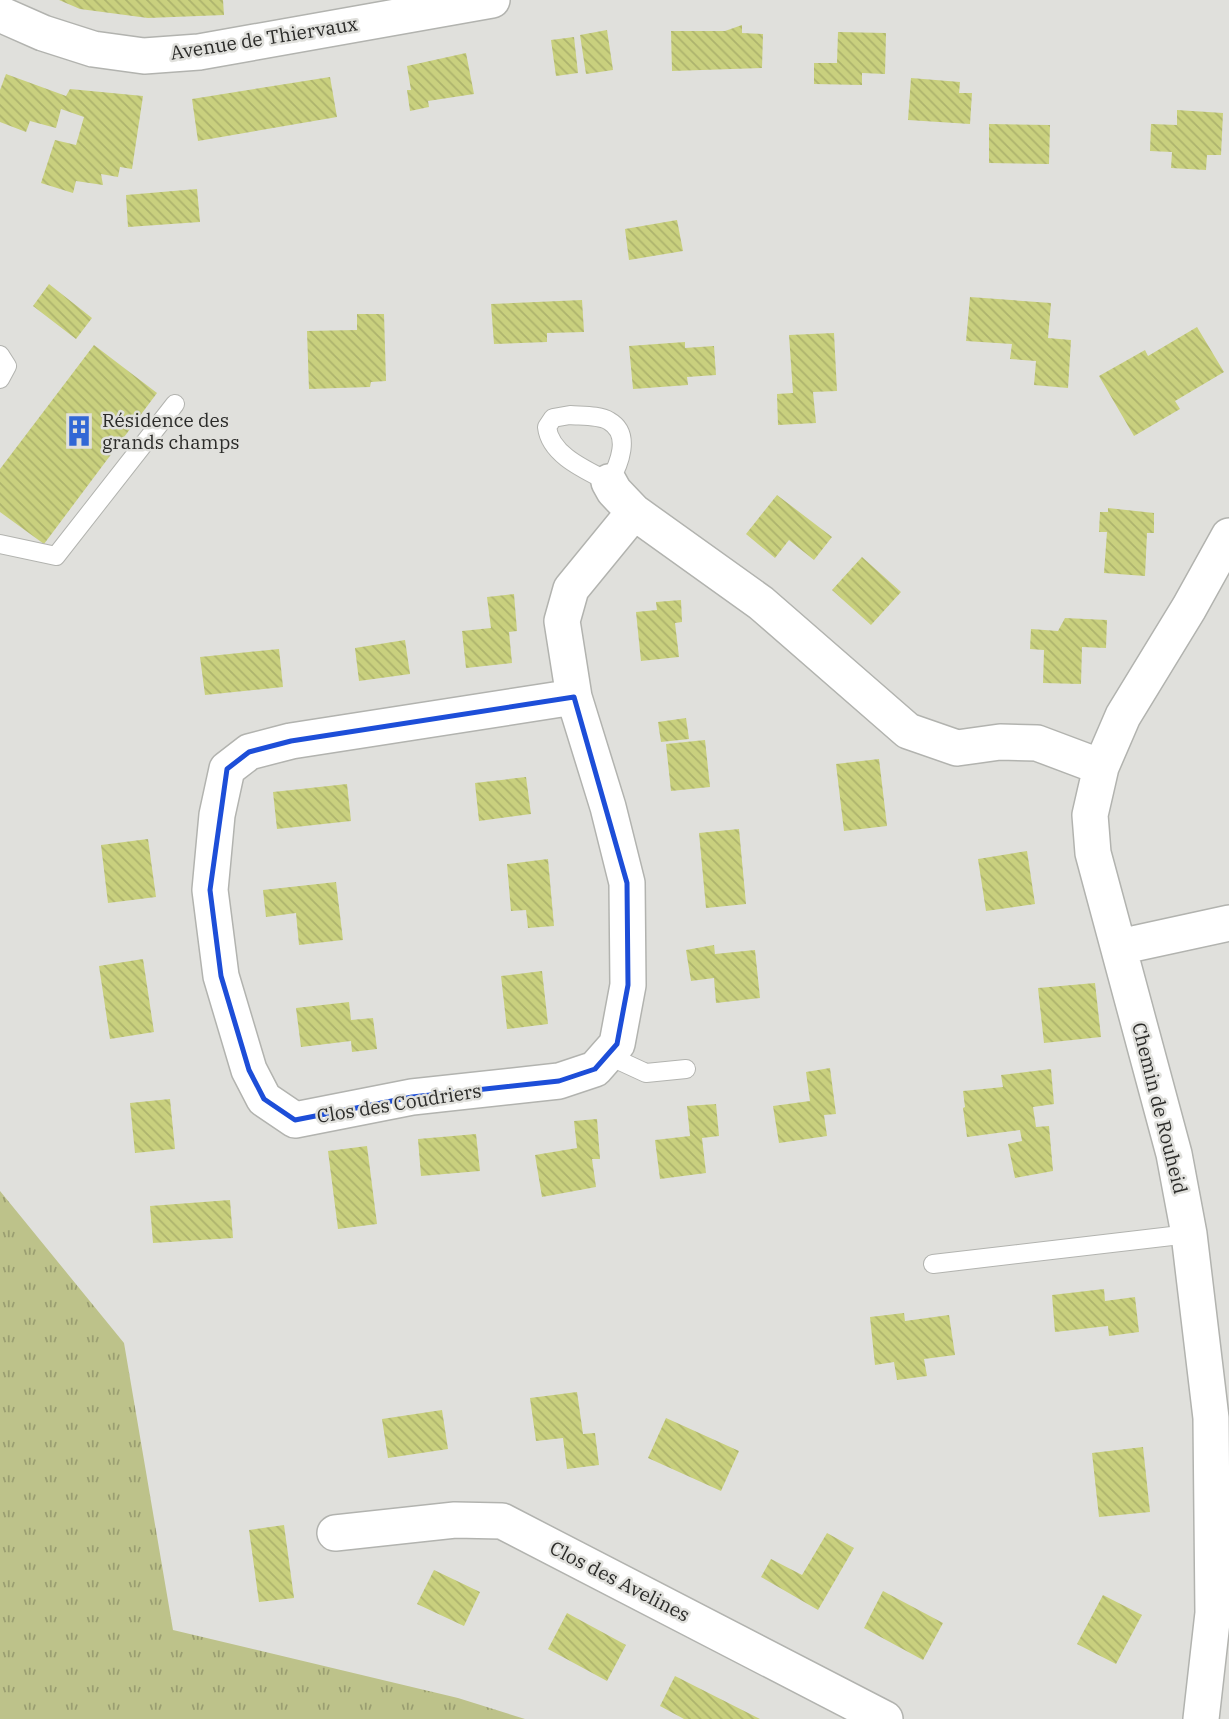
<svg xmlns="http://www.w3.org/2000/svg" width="1229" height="1719" font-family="'IBM Plex Serif',serif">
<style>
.grass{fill:url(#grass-tufts)}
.building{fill:url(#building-back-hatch)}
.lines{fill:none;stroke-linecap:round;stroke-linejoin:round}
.service-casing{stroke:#b2b3af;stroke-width:20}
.minor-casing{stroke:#b2b3af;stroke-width:38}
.service{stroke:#fff;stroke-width:18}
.minor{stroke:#fff;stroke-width:35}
.marked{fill:none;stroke:#1d4ed8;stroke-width:5;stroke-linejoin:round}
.labels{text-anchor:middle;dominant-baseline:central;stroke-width:5;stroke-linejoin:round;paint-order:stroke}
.street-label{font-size:19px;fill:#2b2b29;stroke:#e0e0dc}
.poi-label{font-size:19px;fill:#2b2b29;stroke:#e0e0dc;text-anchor:start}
</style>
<defs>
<pattern id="grass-tufts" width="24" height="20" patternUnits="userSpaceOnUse" patternTransform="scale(1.75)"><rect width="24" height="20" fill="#bdc28a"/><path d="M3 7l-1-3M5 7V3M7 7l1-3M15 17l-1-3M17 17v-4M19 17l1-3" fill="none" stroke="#9a9e71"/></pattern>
<pattern id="building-back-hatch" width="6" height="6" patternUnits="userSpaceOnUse" patternTransform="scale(1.75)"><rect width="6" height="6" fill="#c9d07e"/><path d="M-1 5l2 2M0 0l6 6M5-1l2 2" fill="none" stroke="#adb36d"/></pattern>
</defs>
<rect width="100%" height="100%" fill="#e0e0dc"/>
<path class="grass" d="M 0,1191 L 124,1343 L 173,1630 L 458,1698 L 525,1719 L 0,1719 Z"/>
<path class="building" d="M 59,0 L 223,0 L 224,15 L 148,18 L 80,9 Z
M 742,25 L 742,33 L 763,34 L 762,68 L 672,71 L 671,31 L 725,31 Z
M 607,30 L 613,70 L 586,74 L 580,35 Z
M 838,32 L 886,33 L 885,74 L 862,73 L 862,85 L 814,84 L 814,63 L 837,63 Z
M 574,37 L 578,73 L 556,76 L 551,40 Z
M 466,53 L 474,94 L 428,101 L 429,107 L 410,111 L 407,90 L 411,90 L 407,66 Z
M 6,74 L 66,96 L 70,89 L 143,96 L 132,169 L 120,167 L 118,177 L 101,174 L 103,185 L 76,181 L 73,193 L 41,183 L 55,140 L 76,145 L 84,117 L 61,109 L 56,128 L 30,121 L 26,132 L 0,122 L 0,90 Z
M 330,77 L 337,117 L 198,141 L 192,99 Z
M 911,78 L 960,82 L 959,93 L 972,93 L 970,124 L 908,120 Z
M 1177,110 L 1223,113 L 1221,155 L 1207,155 L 1206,170 L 1171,168 L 1172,152 L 1150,151 L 1151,124 L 1177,125 Z
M 989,124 L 1050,125 L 1049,164 L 989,163 Z
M 197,189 L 200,222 L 128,227 L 126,195 Z
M 677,220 L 683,251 L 629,260 L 625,229 Z
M 49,284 L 92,318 L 76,339 L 33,306 Z
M 970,297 L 1051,303 L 1048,338 L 1071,340 L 1068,388 L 1034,385 L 1036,361 L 1010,359 L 1012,344 L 966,341 Z
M 582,300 L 584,332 L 547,333 L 547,342 L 494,344 L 491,304 Z
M 357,314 L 384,314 L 386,381 L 371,382 L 370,387 L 309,389 L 307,331 L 357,330 Z
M 1197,327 L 1224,372 L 1175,401 L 1180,409 L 1134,436 L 1099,376 L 1145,350 L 1148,356 Z
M 834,333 L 837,391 L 813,392 L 816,423 L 778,425 L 777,394 L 793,393 L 789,335 Z
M 685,342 L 685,348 L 714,346 L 716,375 L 687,377 L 688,385 L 633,389 L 629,346 Z
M 94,345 L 157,393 L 44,544 L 0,512 L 0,469 Z
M 777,495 L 832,537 L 814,560 L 789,540 L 775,558 L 746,534 Z
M 1108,508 L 1154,513 L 1154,533 L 1147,533 L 1145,576 L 1104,573 L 1107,532 L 1099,532 L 1100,512 L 1108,512 Z
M 862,557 L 901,592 L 871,625 L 832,590 Z
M 514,594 L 517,631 L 509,632 L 512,663 L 466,668 L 462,631 L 491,628 L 487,597 Z
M 681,600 L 682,622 L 675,623 L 679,657 L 641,661 L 636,612 L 657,610 L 656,602 Z
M 1065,618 L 1107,620 L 1106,648 L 1082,647 L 1081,684 L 1043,683 L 1044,650 L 1030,649 L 1031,629 L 1058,631 Z
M 405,640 L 410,674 L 359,681 L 355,648 Z
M 279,649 L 283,687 L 205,695 L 200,657 Z
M 686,718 L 689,739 L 661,742 L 658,722 Z
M 705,740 L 710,787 L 671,791 L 666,744 Z
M 879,759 L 887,826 L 844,831 L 836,764 Z
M 526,777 L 531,814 L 479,821 L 475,783 Z
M 347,784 L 351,821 L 277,829 L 273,792 Z
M 739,829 L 746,904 L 706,908 L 699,833 Z
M 148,839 L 156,897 L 108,903 L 101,845 Z
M 1027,851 L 1035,904 L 986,911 L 978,859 Z
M 548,859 L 554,926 L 528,928 L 526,910 L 511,911 L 507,864 Z
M 336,882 L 343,940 L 299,945 L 296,913 L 266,917 L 263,890 Z
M 714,945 L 715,954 L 755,950 L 760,998 L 716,1003 L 714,978 L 691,981 L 686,950 Z
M 143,959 L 154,1032 L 110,1039 L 99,966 Z
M 542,971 L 548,1024 L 507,1029 L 501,976 Z
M 1095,983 L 1101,1037 L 1044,1043 L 1038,988 Z
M 349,1002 L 351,1020 L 373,1018 L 377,1049 L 352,1052 L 351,1041 L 301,1047 L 296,1008 Z
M 830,1068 L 836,1114 L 824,1115 L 827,1136 L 779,1143 L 773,1106 L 810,1101 L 806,1072 Z
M 1051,1069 L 1054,1104 L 1033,1107 L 1036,1127 L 1049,1126 L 1053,1171 L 1015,1178 L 1008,1144 L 1022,1141 L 1020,1130 L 967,1137 L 963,1108 L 965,1107 L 963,1091 L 1003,1087 L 1001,1075 Z
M 170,1099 L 175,1149 L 135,1153 L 130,1103 Z
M 716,1104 L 719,1136 L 702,1138 L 706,1173 L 660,1179 L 655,1140 L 690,1136 L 687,1106 Z
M 597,1119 L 600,1159 L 592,1159 L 596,1187 L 542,1197 L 535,1155 L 577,1148 L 574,1121 Z
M 476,1134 L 480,1171 L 421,1176 L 418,1139 Z
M 367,1146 L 377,1224 L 338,1229 L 328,1151 Z
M 230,1200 L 233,1238 L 153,1243 L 150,1206 Z
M 1104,1289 L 1105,1301 L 1135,1297 L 1139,1332 L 1109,1336 L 1108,1326 L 1055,1332 L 1052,1295 Z
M 904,1313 L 905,1321 L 949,1315 L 955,1355 L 924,1359 L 927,1376 L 897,1380 L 894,1362 L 875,1365 L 870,1317 Z
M 577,1392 L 583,1434 L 595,1433 L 599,1465 L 567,1469 L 563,1438 L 536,1441 L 530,1398 Z
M 442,1410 L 448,1449 L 388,1458 L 382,1419 Z
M 666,1418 L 739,1451 L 721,1491 L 648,1458 Z
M 1143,1447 L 1150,1512 L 1099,1517 L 1092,1453 Z
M 284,1525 L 294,1598 L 259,1602 L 249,1530 Z
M 827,1533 L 854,1548 L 818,1610 L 761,1577 L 771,1559 L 802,1575 Z
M 434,1570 L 480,1592 L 464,1626 L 417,1604 Z
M 883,1591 L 943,1623 L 923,1660 L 864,1628 Z
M 1103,1595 L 1142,1615 L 1116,1664 L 1077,1644 Z
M 567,1613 L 626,1645 L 607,1681 L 548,1649 Z
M 675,1676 L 760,1719 L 684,1719 L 660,1706 Z"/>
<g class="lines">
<defs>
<path id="service" d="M 0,355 L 7,366 L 0,379
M 570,415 C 581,416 600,415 609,421 C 632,434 619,465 609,482 C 586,470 550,455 547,427 L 553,418 Z
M 0,544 L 56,556 L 175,404
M 607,1055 L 646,1073 L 686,1069
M 933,1264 L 1189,1234"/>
<path id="minor" d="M 0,14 L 43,33 L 93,49 L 144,56 L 199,52 L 492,0
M 609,482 L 614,491 L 634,512 L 761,603 L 908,731 L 957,748 L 1000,742 L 1037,743 L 1101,767
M 574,697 L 291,741 L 249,752 L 227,769 L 217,815 L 210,890 L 221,976 L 249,1070 L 264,1099 L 295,1120 L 412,1097 L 559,1081 L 595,1069 L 617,1044 L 628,985 L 627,883 L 608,807 L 574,697 L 562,621 L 571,589 L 634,512
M 1119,947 L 1229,923
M 335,1533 L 455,1520 L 502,1521 L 885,1719
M 1201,1719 L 1213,1613 L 1211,1418 L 1189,1234 L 1174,1154 L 1093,853 L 1090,815 L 1101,767 L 1123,716 L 1189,608 L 1229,536"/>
</defs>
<use href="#service" class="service-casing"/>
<use href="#minor" class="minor-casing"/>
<use href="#service" class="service"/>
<use href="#minor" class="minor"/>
</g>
<path class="marked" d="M 574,697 L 627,883 L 628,985 L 617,1044 L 595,1069 L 559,1081 L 412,1097 L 295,1120 L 264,1099 L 249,1070 L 221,976 L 210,890 L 227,769 L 249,752 L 291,741 Z"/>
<defs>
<symbol id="building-bare" viewBox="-9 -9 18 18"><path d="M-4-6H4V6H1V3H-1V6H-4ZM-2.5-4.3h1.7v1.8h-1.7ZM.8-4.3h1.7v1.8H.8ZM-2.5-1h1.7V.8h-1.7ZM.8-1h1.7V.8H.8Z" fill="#3167d5" stroke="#e0e0dc" stroke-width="2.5" paint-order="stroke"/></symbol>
</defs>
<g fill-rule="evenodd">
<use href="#building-bare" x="57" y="409" width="44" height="44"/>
</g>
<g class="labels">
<g class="street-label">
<text transform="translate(264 38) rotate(-9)">Avenue de Thiervaux</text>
<text transform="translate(399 1103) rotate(-9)">Clos des Coudriers</text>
<text transform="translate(1160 1108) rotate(76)">Chemin de Rouheid</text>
<text transform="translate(620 1581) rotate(27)">Clos des Avelines</text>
</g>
<g class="poi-label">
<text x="102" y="420">Résidence des<tspan x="102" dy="22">grands champs</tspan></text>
</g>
</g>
</svg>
